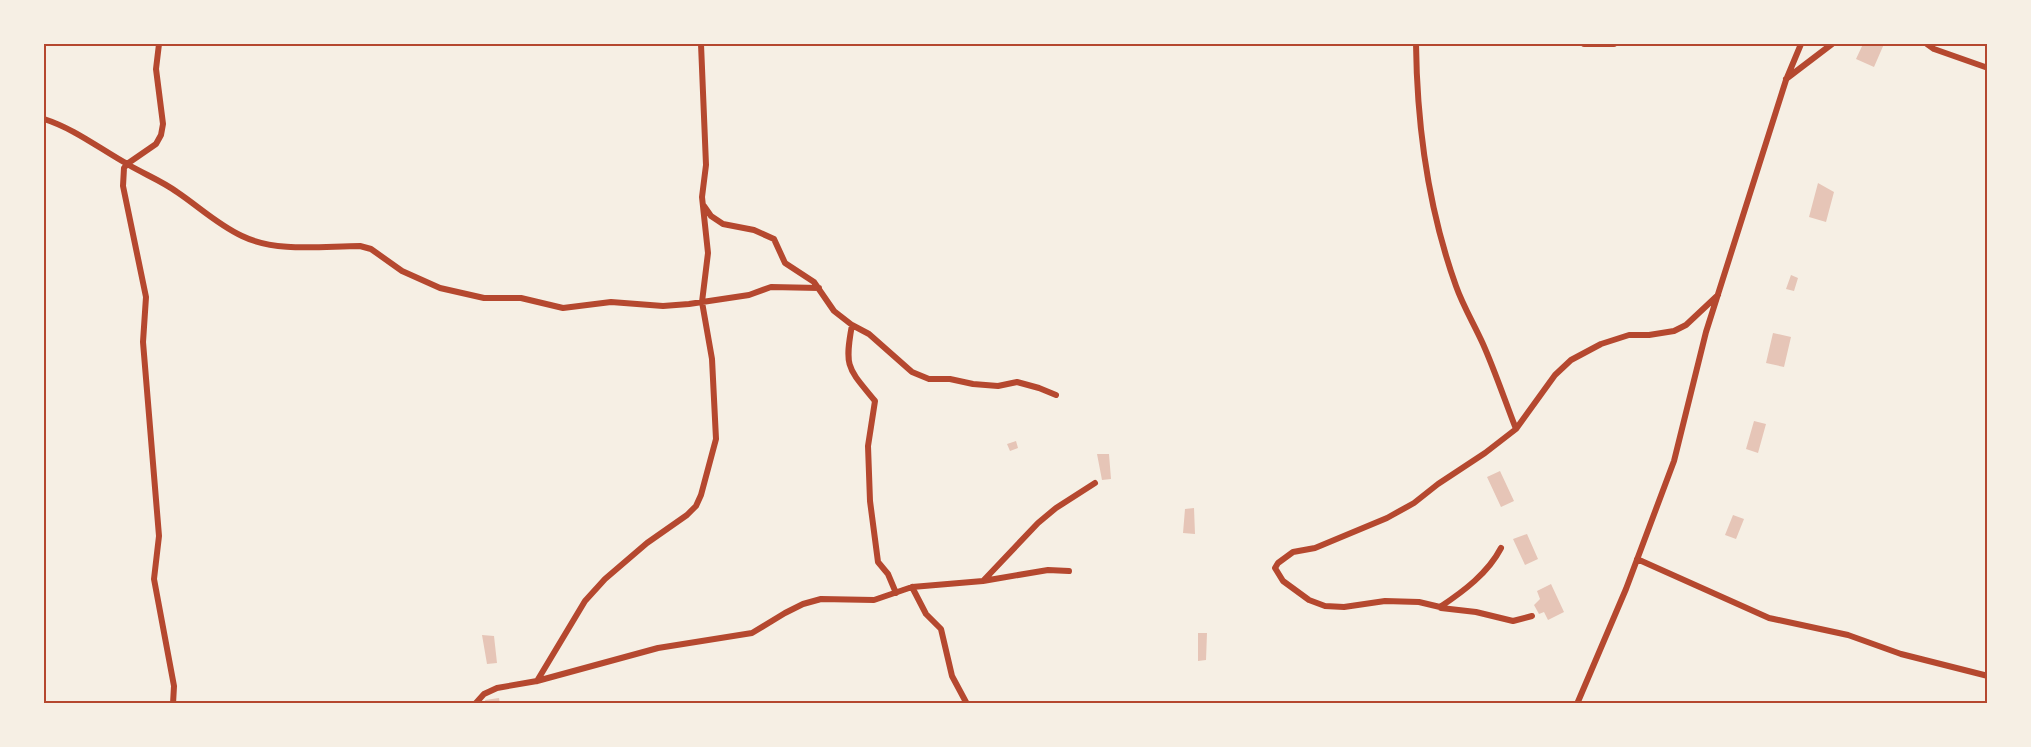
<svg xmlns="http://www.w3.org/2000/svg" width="2031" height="747" font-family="'PT Serif',serif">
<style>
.building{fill:#e6c5b7}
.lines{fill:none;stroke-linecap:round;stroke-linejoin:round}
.minor{stroke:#b5482f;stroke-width:6}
.neatline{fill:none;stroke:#b5482f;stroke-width:2}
</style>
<rect width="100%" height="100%" fill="#f6efe4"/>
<path class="building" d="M 1863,44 L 1884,44 L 1874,67 L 1856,59 Z
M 1818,183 L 1834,192 L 1826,222 L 1809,217 Z
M 1791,275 L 1798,278 L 1794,291 L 1786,289 Z
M 1773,333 L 1791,337 L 1784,367 L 1766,363 Z
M 1754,421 L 1766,424 L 1758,453 L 1746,449 Z
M 1016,441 L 1018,448 L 1010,451 L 1007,444 Z
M 1097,454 L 1109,454 L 1111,479 L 1102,480 Z
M 1500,471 L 1514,501 L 1501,507 L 1487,477 Z
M 1194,508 L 1195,534 L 1183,533 L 1185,509 Z
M 1733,515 L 1744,519 L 1736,539 L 1725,535 Z
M 1527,534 L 1538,559 L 1525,565 L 1513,539 Z
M 1551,584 L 1564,612 L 1548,620 L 1544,612 L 1539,614 L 1534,605 L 1540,599 L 1537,591 Z
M 1198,633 L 1207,633 L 1206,660 L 1198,661 Z
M 482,635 L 494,636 L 497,663 L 487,664 Z
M 499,698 L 500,704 L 486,704 L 485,700 Z"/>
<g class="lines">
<path class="minor" d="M 159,44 L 156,69 L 163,124 L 161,135 L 156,144 L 127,164 L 124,168 L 123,186 L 146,297 L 143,342 L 159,536 L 154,579 L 174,686 L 173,704
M 1416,44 C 1417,125 1428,208 1456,286 C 1463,306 1474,324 1483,344 C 1495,371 1505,401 1516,429
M 1584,44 L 1614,44
M 1927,44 L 1934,49 L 1988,68
M 1786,79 L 1832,44
M 44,119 C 75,129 100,149 129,165 C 144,174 162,181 177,192 C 198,206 218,225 242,236 C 277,253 323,246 360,246 L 371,249 L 402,271 L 440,288 L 484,298 L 521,298 L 563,308 L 611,302 L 663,306 L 689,304 L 749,295 L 771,287 L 819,288
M 704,206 L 711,216 L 723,224 L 754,230 L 774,239 L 785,263 L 814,282 L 834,311 L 852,325 L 869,334 L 912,372 L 929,379 L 950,379 L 973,384 L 998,386 L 1017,382 L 1039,388 L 1056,395
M 852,325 C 844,368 848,368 875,401 L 868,446 L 870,501 L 878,562 L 888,574 L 896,593
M 1501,548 C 1488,573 1464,591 1440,607 L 1419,602 L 1385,601 L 1344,607 L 1325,606 L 1309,600 L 1283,581 L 1275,568 L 1278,563 L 1293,552 L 1315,548 L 1387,518 L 1414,503 L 1438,484 L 1485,453 L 1516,429 L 1555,375 L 1571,360 L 1601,344 L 1629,335 L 1649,335 L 1674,331 L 1686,325 L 1718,295
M 1637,559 L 1769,618 L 1848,635 L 1901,654 L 1988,676
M 983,581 L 1048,570 L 1069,571
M 912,587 L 926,614 L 941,629 L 952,676 L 967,704
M 1441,608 L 1476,612 L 1513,621 L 1532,616
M 537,681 L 585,601 L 605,579 L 647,543 L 687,515 L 696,506 L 701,495 L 716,439 L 712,359 L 702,302 L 708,253 L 702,197 L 706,165 L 701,44
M 475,704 L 484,694 L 497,688 L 537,681 L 658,648 L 752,633 L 785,613 L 803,604 L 821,599 L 874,600 L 912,587 L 983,581 L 1038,523 L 1056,508 L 1095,483
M 1577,704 L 1626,589 L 1674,461 L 1706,332 L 1786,80 L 1801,44"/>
</g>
<rect width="2031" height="747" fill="none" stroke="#f6efe4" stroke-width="90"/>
<rect x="45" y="45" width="1941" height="657" class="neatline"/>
</svg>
